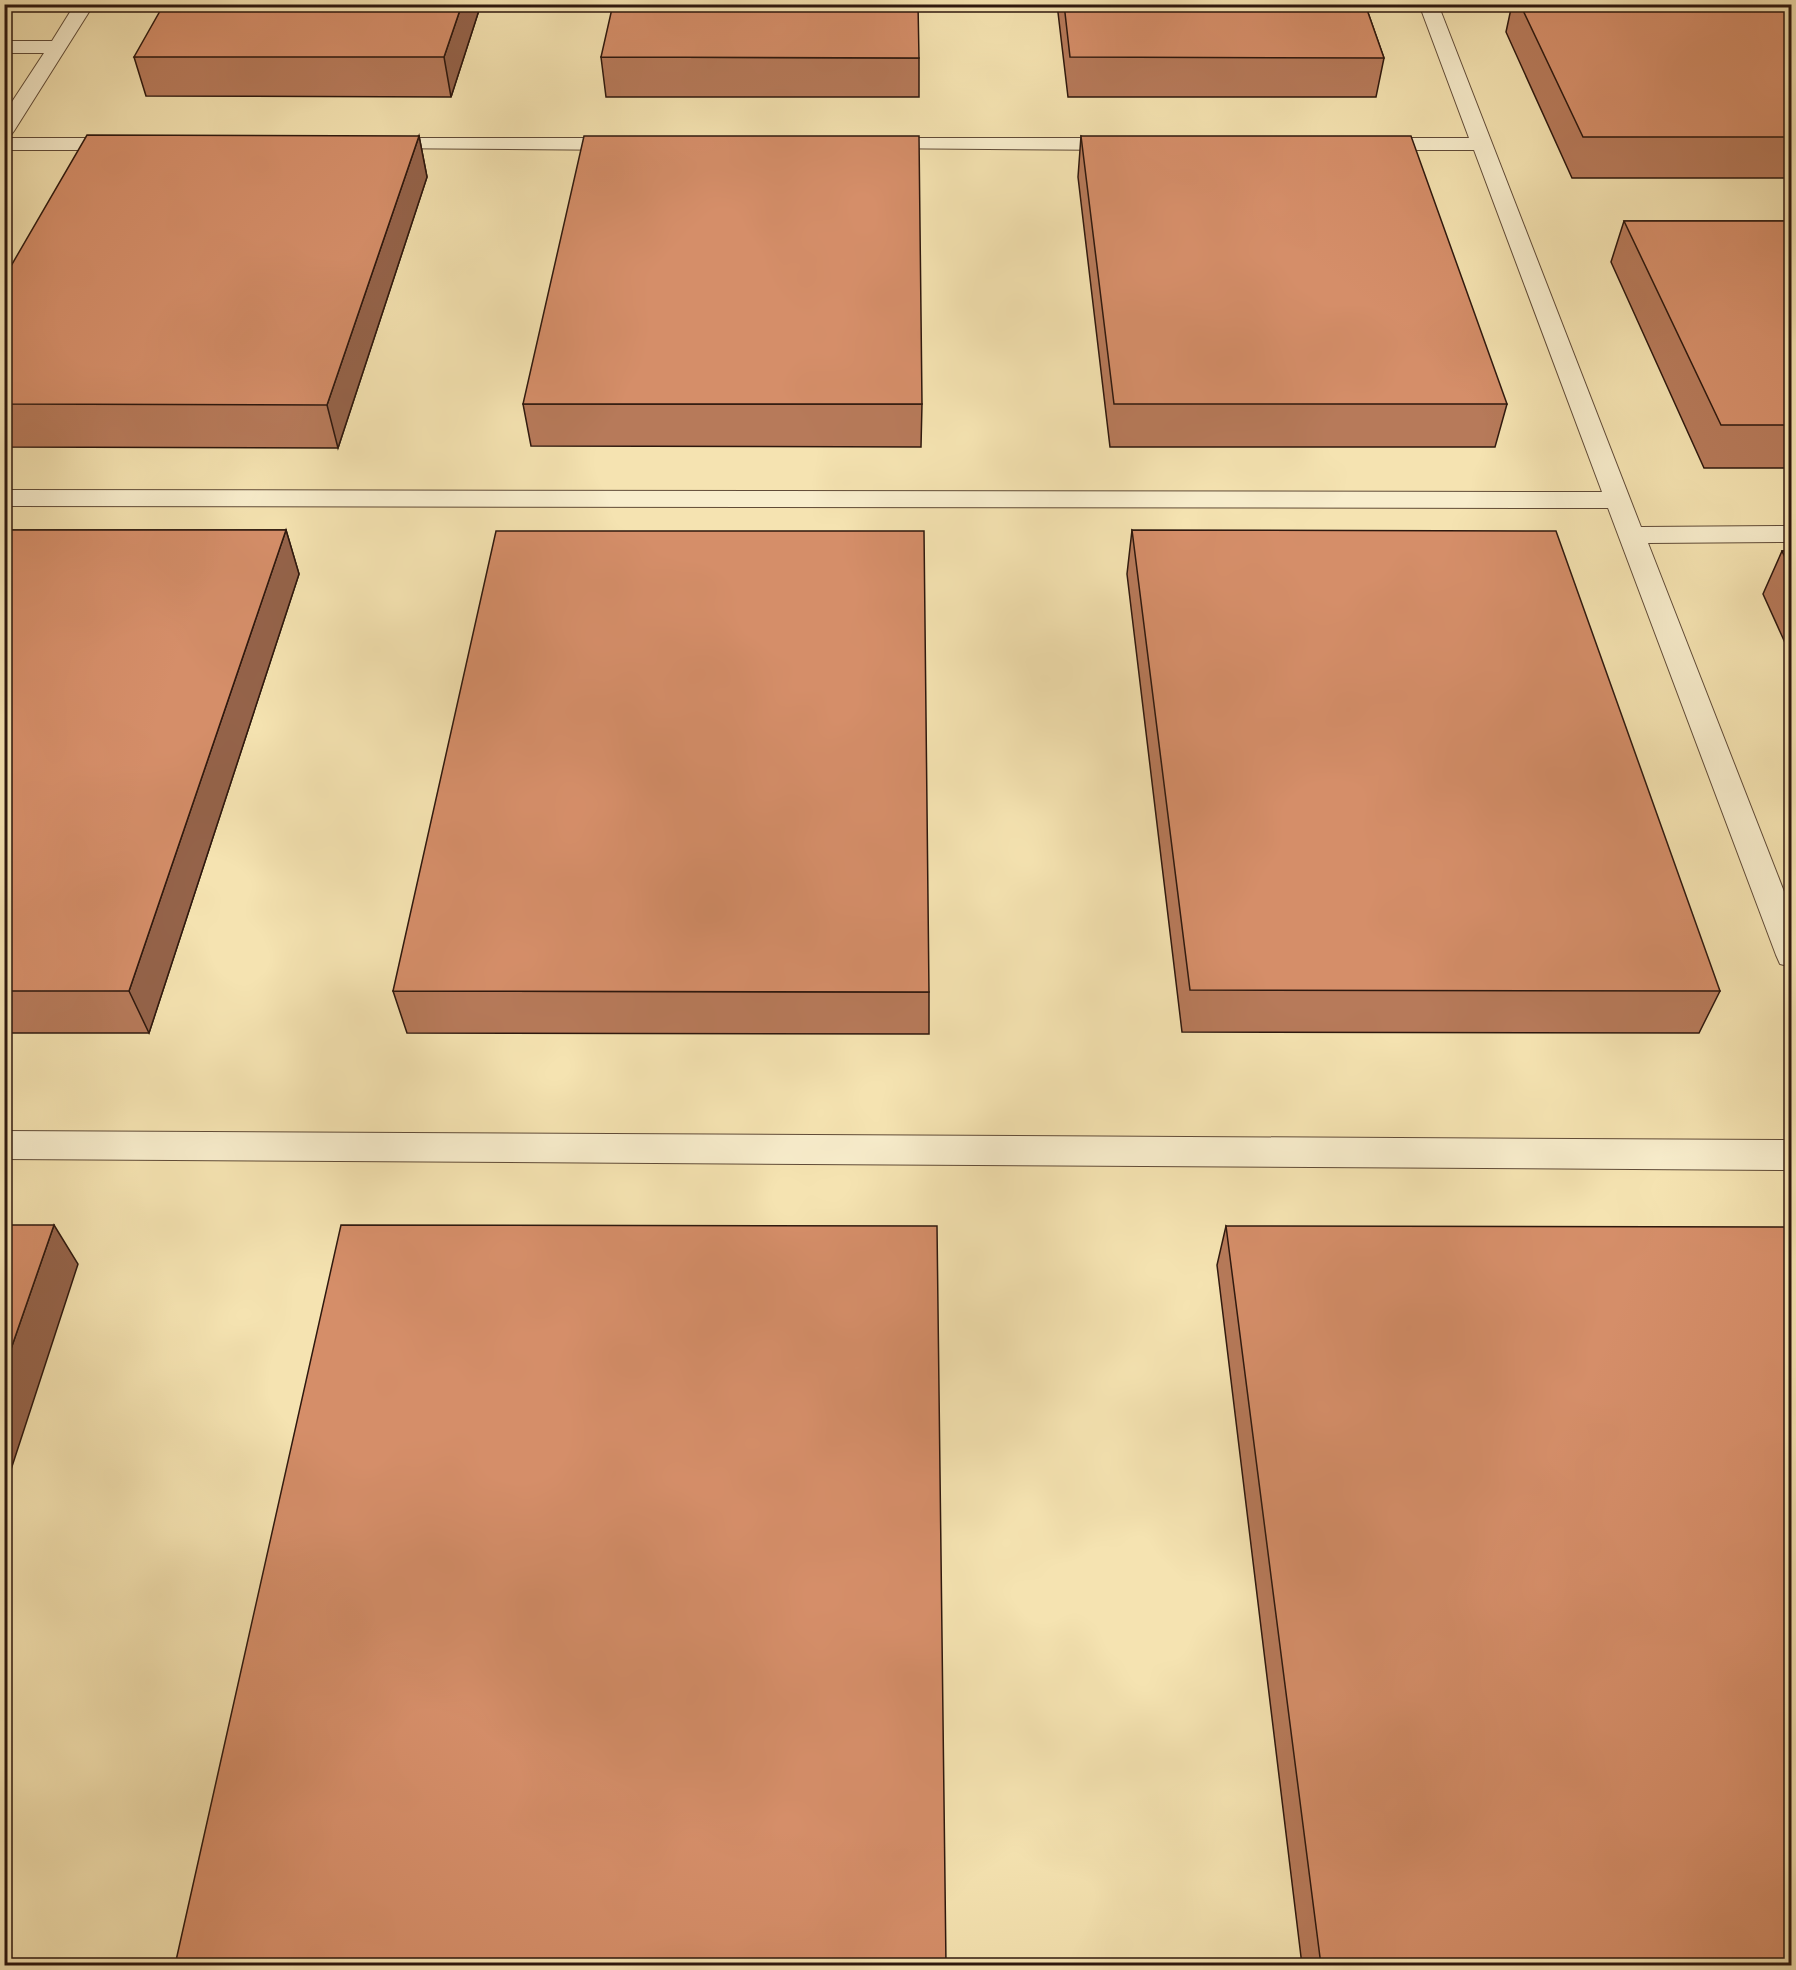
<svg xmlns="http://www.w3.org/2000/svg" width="1796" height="1970" font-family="'Gentium Book Plus',serif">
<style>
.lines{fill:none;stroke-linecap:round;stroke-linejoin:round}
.minor-casing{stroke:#604b37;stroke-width:2}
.minor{fill:#f8edcc;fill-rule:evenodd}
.wall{fill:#b77a5a;stroke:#2e180e;stroke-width:1.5}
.shaded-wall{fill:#95634a;stroke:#2e180e;stroke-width:1.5}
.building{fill:#d58e69;stroke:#2e180e;stroke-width:1.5}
</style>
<rect width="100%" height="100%" fill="#f5e3b1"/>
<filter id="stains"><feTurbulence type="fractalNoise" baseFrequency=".00333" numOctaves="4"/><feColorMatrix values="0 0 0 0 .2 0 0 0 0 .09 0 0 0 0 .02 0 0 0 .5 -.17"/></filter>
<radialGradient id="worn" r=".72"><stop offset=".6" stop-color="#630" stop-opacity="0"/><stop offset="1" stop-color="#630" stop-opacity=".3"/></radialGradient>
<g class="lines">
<defs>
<path id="minor" d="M 75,4 L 94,4 L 14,131 L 11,135 L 4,137 L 4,114 L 44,53 L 4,53 L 4,41 L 52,41 Z
M 1419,4 L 1438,4 L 1641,527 L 1792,526 L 1792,542 L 1648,543 L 1792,912 L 1792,967 L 1780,964 L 1776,955 L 1608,508 L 4,506 L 4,490 L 1602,492 L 1474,150 L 1368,150 L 1361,148 L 1358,144 L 1361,140 L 1368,138 L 1469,138 Z
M 4,138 L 126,138 L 133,140 L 136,144 L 133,148 L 126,150 L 4,150 Z
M 375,138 L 627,138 L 634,140 L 637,144 L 634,148 L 627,150 L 368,148 L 365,144 L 368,140 Z
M 873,138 L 1125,138 L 1132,140 L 1135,144 L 1132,148 L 1125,150 L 866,148 L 863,144 L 866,140 Z
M 4,1131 L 1792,1140 L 1792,1170 L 4,1159 Z"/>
</defs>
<use href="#minor" class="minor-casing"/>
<use href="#minor" class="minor"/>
</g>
<path class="wall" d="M 481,4 L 451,97 L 146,96 L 134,57 Z
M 1057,4 L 1365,4 L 1384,58 L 1376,97 L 1068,97 Z
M 1512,4 L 1791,4 L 1791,178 L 1572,178 L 1506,32 Z
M 601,57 L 919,58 L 919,97 L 606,97 Z
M 419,136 L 427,177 L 338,448 L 4,447 L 4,278 Z
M 1081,136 L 1507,404 L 1495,447 L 1110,447 L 1078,177 Z
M 1624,221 L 1791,221 L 1791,468 L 1704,468 L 1611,262 Z
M 523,404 L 922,404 L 921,447 L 531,446 Z
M 4,530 L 286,530 L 299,574 L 149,1033 L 4,1033 Z
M 1132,530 L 1720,991 L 1699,1033 L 1182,1032 L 1127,574 Z
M 1782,551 L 1791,551 L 1791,656 L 1763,594 Z
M 393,991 L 929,992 L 929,1034 L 407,1033 Z
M 1226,1226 L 1791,1965 L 1302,1965 L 1217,1265 Z"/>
<path class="shaded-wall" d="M 462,4 L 481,4 L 451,97 L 444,57 Z
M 419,136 L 427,177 L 338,448 L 327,405 Z
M 286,530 L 299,574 L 149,1033 L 129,991 Z
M 54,1225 L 78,1264 L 4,1491 L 4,1369 Z"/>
<path class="building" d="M 164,4 L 462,4 L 444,57 L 134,57 Z
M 613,4 L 918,4 L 919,58 L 601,57 Z
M 1064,4 L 1365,4 L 1384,58 L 1070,57 Z
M 1520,4 L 1791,4 L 1791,137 L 1583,137 Z
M 87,135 L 419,136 L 327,405 L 4,404 L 4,278 Z
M 584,136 L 919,136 L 922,404 L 523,404 Z
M 1081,136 L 1411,136 L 1507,404 L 1114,404 Z
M 1624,221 L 1791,221 L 1791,425 L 1721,425 Z
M 4,530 L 286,530 L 129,991 L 4,991 Z
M 1132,530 L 1556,531 L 1720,991 L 1190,990 Z
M 496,531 L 924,531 L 929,992 L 393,991 Z
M 1782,551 L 1791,551 L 1791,570 Z
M 4,1225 L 54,1225 L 4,1369 Z
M 341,1225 L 937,1226 L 946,1965 L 175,1965 Z
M 1226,1226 L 1791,1227 L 1791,1965 L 1321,1965 Z"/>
<rect width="1796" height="1970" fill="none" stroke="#f5e3b1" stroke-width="24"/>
<rect x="6" y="6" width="1784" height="1958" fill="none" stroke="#2e180e" stroke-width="3"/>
<rect x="12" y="12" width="1772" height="1946" fill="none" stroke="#2e180e" stroke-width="1.5"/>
<rect width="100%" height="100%" filter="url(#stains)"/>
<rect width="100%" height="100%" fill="url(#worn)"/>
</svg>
